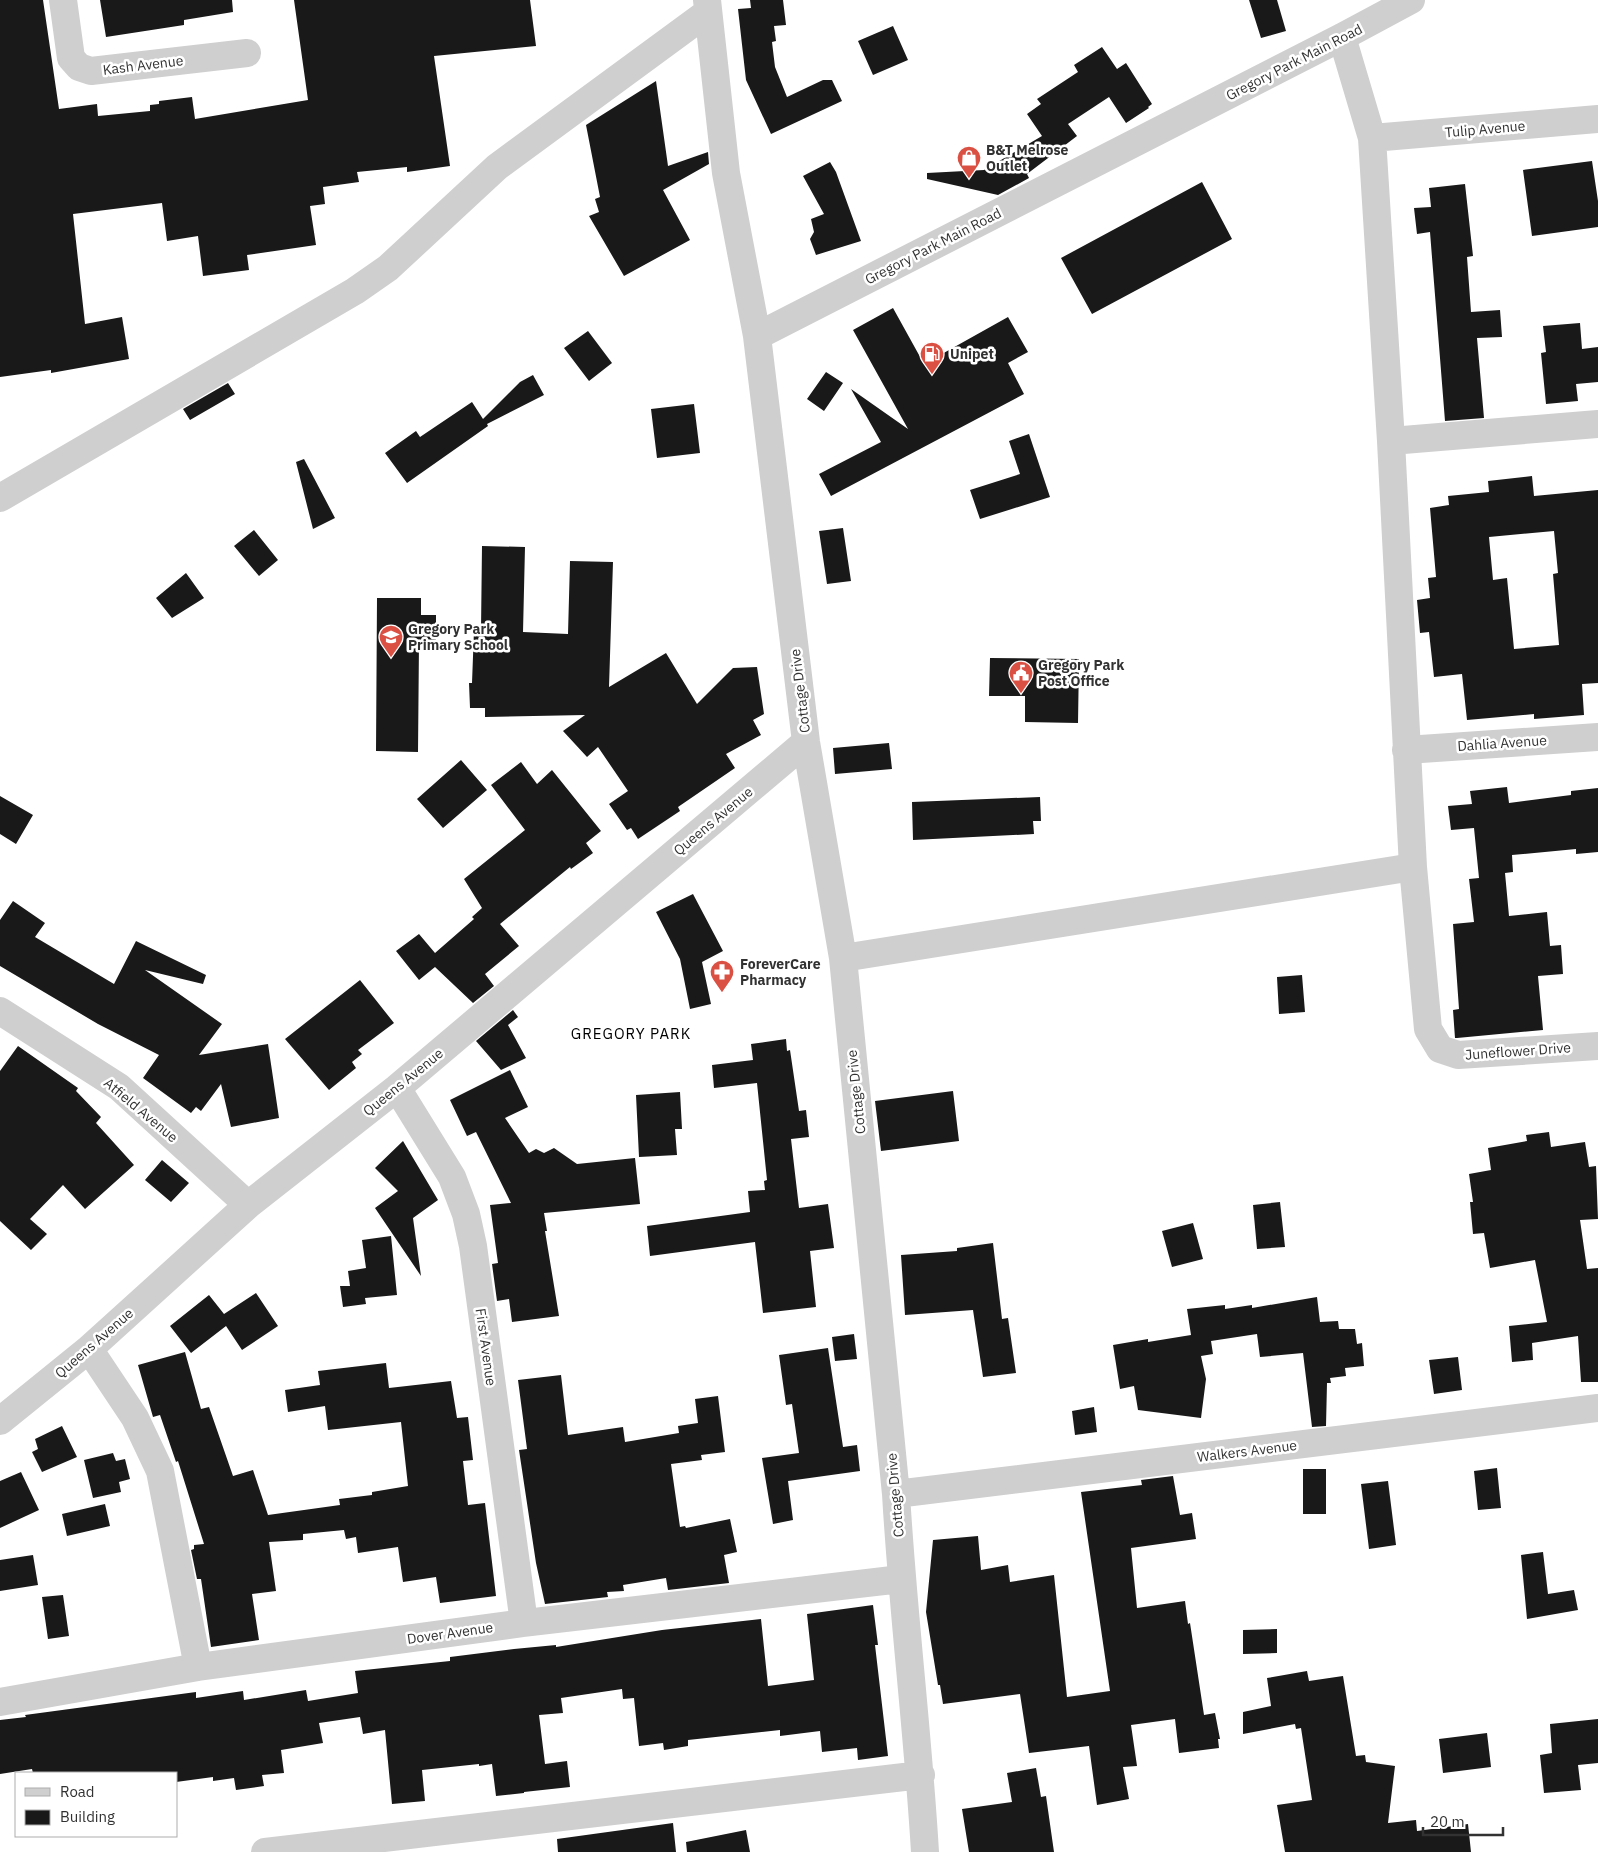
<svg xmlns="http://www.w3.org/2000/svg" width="1598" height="1852" font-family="'IBM Plex Sans',sans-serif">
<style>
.building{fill:#191919;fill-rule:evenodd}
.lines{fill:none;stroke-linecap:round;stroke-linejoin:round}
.minor{stroke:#cfcfcf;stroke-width:28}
.labels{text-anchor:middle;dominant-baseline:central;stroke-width:5;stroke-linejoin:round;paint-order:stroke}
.street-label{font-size:14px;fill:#323232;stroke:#fff}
.poi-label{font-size:14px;font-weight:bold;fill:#323232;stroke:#fff;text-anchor:start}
.neighbourhood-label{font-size:15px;letter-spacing:1px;fill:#000;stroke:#fff}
</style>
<rect width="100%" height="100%" fill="#fff"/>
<path class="building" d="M 0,0 L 43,0 L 59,109 L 97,104 L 98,116 L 150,111 L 150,105 L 159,104 L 159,101 L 192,97 L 195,119 L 308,100 L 294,0 L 530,0 L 536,46 L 434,56 L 450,166 L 407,172 L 407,167 L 357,172 L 359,182 L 323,187 L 325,204 L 310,206 L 316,245 L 247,255 L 249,270 L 203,276 L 198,236 L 167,241 L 162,203 L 73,214 L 85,324 L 122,317 L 129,359 L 51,373 L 51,370 L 0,377 Z
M 100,0 L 232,0 L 233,12 L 184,20 L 184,25 L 106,37 Z
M 750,0 L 783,0 L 786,25 L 774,26 L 776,41 L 772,42 L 775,67 L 787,97 L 823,80 L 832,80 L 842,101 L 771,134 L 746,80 L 738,9 L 751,8 Z
M 1249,0 L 1277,0 L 1286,31 L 1261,38 Z
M 893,26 L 908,60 L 873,75 L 858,41 Z
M 1102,47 L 1117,69 L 1126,63 L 1152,104 L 1148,107 L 1149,108 L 1126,123 L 1109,97 L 1068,124 L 1077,136 L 1027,174 L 1029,178 L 998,195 L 927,179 L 927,173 L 984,170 L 1042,136 L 1027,114 L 1041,104 L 1037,99 L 1078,72 L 1074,65 Z
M 656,81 L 668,166 L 708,152 L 709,164 L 663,190 L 690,240 L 624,276 L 589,216 L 599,212 L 595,199 L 600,197 L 586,125 Z
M 1592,161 L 1598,201 L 1598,227 L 1532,236 L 1523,170 Z
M 830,162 L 836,172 L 861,241 L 816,255 L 810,239 L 814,232 L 811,219 L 824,214 L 803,176 Z
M 1202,182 L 1232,239 L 1092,314 L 1061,258 Z
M 1465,184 L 1473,256 L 1467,257 L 1471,312 L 1500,310 L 1502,337 L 1477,338 L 1484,418 L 1445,421 L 1430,232 L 1417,234 L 1414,208 L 1431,207 L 1429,188 Z
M 893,308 L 924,364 L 1008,317 L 1028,352 L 1008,363 L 1024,394 L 831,496 L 819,474 L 881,442 L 851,389 L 908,429 L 853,330 Z
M 1580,323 L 1582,349 L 1598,347 L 1598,382 L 1576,384 L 1578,401 L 1546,404 L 1541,353 L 1546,352 L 1543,326 Z
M 588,331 L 612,363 L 589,381 L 564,348 Z
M 826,372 L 843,383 L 824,411 L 807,399 Z
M 533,375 L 544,395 L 487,424 L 488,426 L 407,483 L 385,453 L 416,431 L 420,437 L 472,402 L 483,419 L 520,382 Z
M 228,383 L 235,394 L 190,420 L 183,409 Z
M 694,404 L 700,453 L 657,458 L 651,409 Z
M 1029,434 L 1050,497 L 980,519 L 970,490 L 1020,474 L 1009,441 Z
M 304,459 L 335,518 L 313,529 L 296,462 Z
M 1532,476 L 1534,496 L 1598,490 L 1598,683 L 1582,684 L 1584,715 L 1534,719 L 1534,714 L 1467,720 L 1462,674 L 1434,677 L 1429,632 L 1420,633 L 1417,600 L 1430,598 L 1428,578 L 1436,577 L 1430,508 L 1449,505 L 1448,496 L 1489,492 L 1488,481 ZM 1554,531 L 1558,573 L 1553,574 L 1559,645 L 1514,649 L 1507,578 L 1493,580 L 1489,537 Z
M 843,528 L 851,581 L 827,584 L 819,531 Z
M 254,530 L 278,560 L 259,576 L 234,546 Z
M 482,546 L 525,547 L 523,632 L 568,634 L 570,561 L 613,562 L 609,687 L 666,653 L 697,704 L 733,668 L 757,667 L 764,714 L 753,720 L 761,735 L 726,754 L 735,768 L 678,807 L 680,811 L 638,839 L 631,828 L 627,830 L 609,804 L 628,791 L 598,747 L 587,757 L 563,731 L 585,715 L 485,717 L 485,708 L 470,708 L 469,683 L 472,683 L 474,630 L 481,630 Z
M 186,573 L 204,598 L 172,618 L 156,598 Z
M 377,598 L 421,598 L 421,615 L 436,615 L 436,641 L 419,641 L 418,752 L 376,751 Z
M 990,658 L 1079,659 L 1078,723 L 1025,722 L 1025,696 L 989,696 Z
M 889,743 L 892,769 L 835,774 L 833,748 Z
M 461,760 L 487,790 L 443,828 L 417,799 Z
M 521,762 L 537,784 L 552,770 L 601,831 L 586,843 L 593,853 L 571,869 L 570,867 L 500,924 L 519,946 L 485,974 L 494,986 L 473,1003 L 435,967 L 419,980 L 396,951 L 419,934 L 435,953 L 474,919 L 472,917 L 482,908 L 464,879 L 525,830 L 491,785 Z
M 1507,787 L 1509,803 L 1571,795 L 1571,791 L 1598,788 L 1598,852 L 1576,854 L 1576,849 L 1512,855 L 1513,872 L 1505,873 L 1509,916 L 1547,912 L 1550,946 L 1561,945 L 1563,974 L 1538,976 L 1543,1030 L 1457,1038 L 1455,1038 L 1453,1010 L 1459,1009 L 1453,924 L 1474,922 L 1469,879 L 1479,878 L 1474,828 L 1451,830 L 1448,806 L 1472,804 L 1470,791 Z
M 0,796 L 33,815 L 16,844 L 0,834 Z
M 1040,797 L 1041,821 L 1033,821 L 1034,834 L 913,840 L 912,802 Z
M 693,894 L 723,951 L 702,962 L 711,1004 L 690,1009 L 680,959 L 656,912 Z
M 13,901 L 45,923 L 35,937 L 114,984 L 136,941 L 206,975 L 203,984 L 145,970 L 222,1024 L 199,1055 L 268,1044 L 279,1118 L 231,1127 L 221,1084 L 201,1111 L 196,1107 L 191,1113 L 143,1078 L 159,1055 L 98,1024 L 0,966 L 0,920 Z
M 1302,975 L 1305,1012 L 1279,1014 L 1277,977 Z
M 360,980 L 394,1023 L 358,1050 L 362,1054 L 352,1062 L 356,1068 L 329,1090 L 285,1039 Z
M 513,1010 L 518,1017 L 508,1025 L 526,1058 L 501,1070 L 476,1041 Z
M 786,1039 L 787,1051 L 790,1050 L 799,1111 L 806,1110 L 809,1137 L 791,1139 L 799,1208 L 828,1204 L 834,1248 L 810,1251 L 816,1307 L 763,1313 L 755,1242 L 650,1256 L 647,1226 L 750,1212 L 748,1191 L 765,1190 L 764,1181 L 767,1180 L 757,1083 L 714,1088 L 712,1065 L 753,1060 L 751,1044 Z
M 18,1046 L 78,1088 L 76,1091 L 101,1117 L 96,1123 L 134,1165 L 85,1209 L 63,1185 L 30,1219 L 47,1234 L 31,1250 L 0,1221 L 0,1071 Z
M 510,1070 L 528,1107 L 505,1118 L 529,1153 L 536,1149 L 544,1153 L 554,1148 L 577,1164 L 635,1158 L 640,1204 L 544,1213 L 547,1231 L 545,1231 L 559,1316 L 512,1322 L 509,1299 L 497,1301 L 492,1264 L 498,1263 L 490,1205 L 511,1203 L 476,1132 L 467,1136 L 450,1100 Z
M 953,1091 L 959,1141 L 881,1151 L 875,1101 Z
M 680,1092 L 682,1129 L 675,1129 L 677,1155 L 639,1157 L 636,1095 Z
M 1549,1132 L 1551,1147 L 1585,1142 L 1589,1167 L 1596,1166 L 1598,1219 L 1580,1220 L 1587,1269 L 1598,1268 L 1598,1382 L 1581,1382 L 1578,1336 L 1532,1343 L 1533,1360 L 1512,1362 L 1509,1326 L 1547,1322 L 1535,1260 L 1490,1268 L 1484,1233 L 1473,1234 L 1470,1202 L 1473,1202 L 1469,1174 L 1491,1170 L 1488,1148 L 1527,1141 L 1526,1135 Z
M 403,1141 L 438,1200 L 413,1218 L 421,1276 L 375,1208 L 398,1191 L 375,1168 Z
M 162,1160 L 189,1183 L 171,1202 L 145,1180 Z
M 1280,1202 L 1285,1247 L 1257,1249 L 1253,1205 Z
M 1193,1223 L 1203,1259 L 1172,1267 L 1162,1231 Z
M 391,1236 L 397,1295 L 365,1298 L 366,1304 L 343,1307 L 340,1286 L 350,1286 L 348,1271 L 366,1268 L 362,1240 Z
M 993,1243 L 1002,1319 L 1008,1318 L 1016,1373 L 983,1377 L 973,1310 L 905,1315 L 901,1255 L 957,1251 L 957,1248 Z
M 256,1293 L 278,1326 L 242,1350 L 226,1326 L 191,1353 L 170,1326 L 209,1295 L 224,1314 Z
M 1317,1297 L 1320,1322 L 1338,1321 L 1339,1329 L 1355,1329 L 1357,1344 L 1362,1343 L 1364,1366 L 1345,1368 L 1346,1376 L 1330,1378 L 1331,1383 L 1327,1383 L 1326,1426 L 1312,1427 L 1303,1353 L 1260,1357 L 1257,1334 L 1211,1341 L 1213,1354 L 1201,1356 L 1206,1379 L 1201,1418 L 1138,1410 L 1134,1386 L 1120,1389 L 1113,1345 L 1148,1339 L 1148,1342 L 1191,1335 L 1187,1309 L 1225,1305 L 1225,1309 L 1252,1305 L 1252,1308 Z
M 854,1334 L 857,1359 L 835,1361 L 832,1337 Z
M 828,1348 L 843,1447 L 857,1445 L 860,1471 L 788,1481 L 793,1520 L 773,1524 L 762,1458 L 799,1453 L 792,1404 L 786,1405 L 779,1355 Z
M 185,1352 L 201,1409 L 209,1407 L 233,1476 L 253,1470 L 268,1515 L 340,1505 L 339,1499 L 372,1495 L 372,1492 L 408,1486 L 401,1422 L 328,1430 L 325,1406 L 288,1412 L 285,1390 L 320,1385 L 318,1371 L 386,1363 L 389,1388 L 451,1381 L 457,1418 L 468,1417 L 473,1460 L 463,1461 L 468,1505 L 485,1503 L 496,1596 L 440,1603 L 436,1577 L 403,1582 L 398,1547 L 358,1553 L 356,1537 L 346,1539 L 344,1530 L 303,1534 L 303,1540 L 269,1542 L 276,1591 L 252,1594 L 259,1640 L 211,1647 L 201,1579 L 197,1579 L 191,1550 L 194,1549 L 194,1545 L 204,1544 L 178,1461 L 176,1462 L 160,1415 L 153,1417 L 138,1365 Z
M 1458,1357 L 1462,1390 L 1434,1394 L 1429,1360 Z
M 561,1375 L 568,1435 L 623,1427 L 625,1442 L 679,1433 L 678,1426 L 698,1423 L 695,1399 L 718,1396 L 725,1452 L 701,1455 L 702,1460 L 671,1464 L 680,1527 L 685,1526 L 686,1528 L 730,1519 L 737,1552 L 724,1555 L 729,1583 L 668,1590 L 666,1578 L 623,1585 L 624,1591 L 607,1592 L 608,1597 L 545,1604 L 536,1563 L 519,1450 L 527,1449 L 518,1380 Z
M 1094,1407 L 1097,1432 L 1075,1435 L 1072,1411 Z
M 62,1426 L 77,1457 L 42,1472 L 32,1452 L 38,1449 L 35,1439 Z
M 113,1453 L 116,1461 L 125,1459 L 130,1479 L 119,1482 L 121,1492 L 93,1498 L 84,1460 Z
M 1497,1468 L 1501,1508 L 1478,1510 L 1474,1471 Z
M 1303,1469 L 1326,1469 L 1326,1514 L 1303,1514 Z
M 21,1472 L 39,1510 L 0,1528 L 0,1481 Z
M 1173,1476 L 1180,1515 L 1192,1513 L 1196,1539 L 1131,1548 L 1137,1608 L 1185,1601 L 1188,1624 L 1190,1623 L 1204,1715 L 1215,1713 L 1220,1739 L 1218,1739 L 1219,1748 L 1179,1753 L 1175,1719 L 1131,1725 L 1137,1766 L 1123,1767 L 1129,1799 L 1097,1805 L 1089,1746 L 1029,1753 L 1020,1694 L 943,1704 L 940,1685 L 938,1685 L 926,1612 L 933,1540 L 978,1536 L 981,1570 L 1008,1565 L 1010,1582 L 1054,1575 L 1067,1697 L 1110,1691 L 1081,1492 L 1142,1485 L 1141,1480 Z
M 1388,1481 L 1396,1545 L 1369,1549 L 1361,1484 Z
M 105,1504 L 110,1526 L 67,1536 L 62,1514 Z
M 1543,1552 L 1548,1594 L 1574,1590 L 1578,1610 L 1527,1619 L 1521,1555 Z
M 33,1555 L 38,1585 L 0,1591 L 0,1560 Z
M 63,1595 L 69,1636 L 48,1639 L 42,1597 Z
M 873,1605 L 878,1645 L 875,1645 L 888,1756 L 858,1760 L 857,1748 L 822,1752 L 820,1731 L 780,1736 L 780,1730 L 688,1740 L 688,1746 L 664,1750 L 663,1743 L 639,1746 L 634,1698 L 623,1699 L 622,1689 L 561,1698 L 563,1713 L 539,1715 L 545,1764 L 567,1761 L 570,1787 L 524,1792 L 524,1793 L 496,1796 L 492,1764 L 479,1766 L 479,1764 L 422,1770 L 425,1801 L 392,1804 L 385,1730 L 363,1734 L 360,1717 L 319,1723 L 323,1743 L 281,1750 L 284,1773 L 262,1775 L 264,1786 L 236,1790 L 234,1778 L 213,1781 L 213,1777 L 176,1782 L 176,1773 L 33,1773 L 32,1769 L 0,1774 L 0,1720 L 26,1717 L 25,1715 L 196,1692 L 196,1698 L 243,1691 L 244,1700 L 306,1690 L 308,1701 L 358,1693 L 355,1671 L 450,1661 L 450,1657 L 514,1649 L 556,1645 L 556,1647 L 662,1630 L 761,1619 L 768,1686 L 814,1680 L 807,1614 Z
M 1277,1629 L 1277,1653 L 1243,1654 L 1243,1630 Z
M 1307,1671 L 1309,1681 L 1343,1676 L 1356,1756 L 1365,1755 L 1366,1762 L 1395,1766 L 1388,1823 L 1416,1820 L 1417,1831 L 1468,1824 L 1471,1852 L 1285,1852 L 1277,1805 L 1312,1800 L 1301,1728 L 1296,1729 L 1295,1724 L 1243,1734 L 1243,1712 L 1271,1706 L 1267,1678 Z
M 1598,1719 L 1598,1763 L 1578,1765 L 1581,1790 L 1544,1793 L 1540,1755 L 1552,1753 L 1550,1724 Z
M 1487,1733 L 1491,1767 L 1443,1773 L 1439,1739 Z
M 1036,1768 L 1041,1797 L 1046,1796 L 1054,1852 L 969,1852 L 962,1809 L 1012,1802 L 1007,1773 Z
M 673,1823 L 676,1852 L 558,1852 L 557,1839 Z
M 746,1830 L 750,1852 L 687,1852 L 686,1842 Z"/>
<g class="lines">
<path class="minor" d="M 63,0 L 71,58 L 79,67 L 91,71 L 247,53
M 707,0 L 726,173 L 757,336 L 806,742 L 843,958 L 896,1494 C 903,1614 918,1733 925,1852
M 1342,37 L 1372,138 L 1391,441 L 1413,867 L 1428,1029 L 1440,1049 L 1458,1055 L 1598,1046
M 1372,138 L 1598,119
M 757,336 L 1342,37 L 1411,0
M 1391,441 L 1598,424
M 0,498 L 355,291 L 388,268 L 497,167 L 708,12
M 1406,750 L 1598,737
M 843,958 L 1413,867
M 0,1011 L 119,1087 L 248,1205
M 397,1088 L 452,1177 L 466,1214 L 473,1246 L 524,1623
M 89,1349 L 135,1418 L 160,1471 L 198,1667
M 0,1421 L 89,1349 L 248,1205 L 397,1088 L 806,742
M 896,1494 L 1598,1408
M 0,1702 L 198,1667 L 524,1623 L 901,1579
M 265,1852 L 921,1775"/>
</g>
<defs>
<symbol id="shop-pin" viewBox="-11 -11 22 30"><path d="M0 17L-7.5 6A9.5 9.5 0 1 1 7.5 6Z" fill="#da5144" stroke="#fff"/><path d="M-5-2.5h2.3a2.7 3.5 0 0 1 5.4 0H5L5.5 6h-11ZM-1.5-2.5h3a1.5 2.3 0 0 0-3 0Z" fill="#fff"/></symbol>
<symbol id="fuel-pin" viewBox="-11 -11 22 30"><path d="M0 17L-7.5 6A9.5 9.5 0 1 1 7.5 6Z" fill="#da5144" stroke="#fff"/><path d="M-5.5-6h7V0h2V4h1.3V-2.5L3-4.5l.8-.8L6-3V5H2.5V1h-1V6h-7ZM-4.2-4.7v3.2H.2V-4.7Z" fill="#fff"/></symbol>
<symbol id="school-pin" viewBox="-11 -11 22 30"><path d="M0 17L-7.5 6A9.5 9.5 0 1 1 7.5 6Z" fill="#da5144" stroke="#fff"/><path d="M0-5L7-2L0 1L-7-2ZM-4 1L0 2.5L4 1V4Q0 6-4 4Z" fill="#fff"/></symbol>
<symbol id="civic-pin" viewBox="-11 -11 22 30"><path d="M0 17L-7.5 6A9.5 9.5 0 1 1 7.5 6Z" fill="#da5144" stroke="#fff"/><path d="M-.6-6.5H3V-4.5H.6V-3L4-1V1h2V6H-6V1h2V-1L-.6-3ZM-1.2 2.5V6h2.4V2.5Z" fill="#fff"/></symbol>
<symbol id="pharmacy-pin" viewBox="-11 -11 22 30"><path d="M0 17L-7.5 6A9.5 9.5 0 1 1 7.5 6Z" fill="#da5144" stroke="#fff"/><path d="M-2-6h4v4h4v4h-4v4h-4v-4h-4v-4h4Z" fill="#fff"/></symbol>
</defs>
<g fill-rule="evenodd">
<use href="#shop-pin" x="955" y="144" width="28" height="38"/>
<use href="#fuel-pin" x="918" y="340" width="28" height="38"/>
<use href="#school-pin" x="377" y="623" width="28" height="38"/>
<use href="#civic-pin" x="1007" y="659" width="28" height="38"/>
<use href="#pharmacy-pin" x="708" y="958" width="28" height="38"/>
</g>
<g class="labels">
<g class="street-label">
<text transform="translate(1294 62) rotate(-27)">Gregory Park Main Road</text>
<text transform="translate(143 65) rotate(-7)">Kash Avenue</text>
<text transform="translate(1485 129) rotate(-5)">Tulip Avenue</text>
<text transform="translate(933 246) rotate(-27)">Gregory Park Main Road</text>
<text transform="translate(800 691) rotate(-97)">Cottage Drive</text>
<text transform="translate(1502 743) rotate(-4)">Dahlia Avenue</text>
<text transform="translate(713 821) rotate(-40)">Queens Avenue</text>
<text transform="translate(1518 1051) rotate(-4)">Juneflower Drive</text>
<text transform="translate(403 1082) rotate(-39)">Queens Avenue</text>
<text transform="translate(856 1092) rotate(-96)">Cottage Drive</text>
<text transform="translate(141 1110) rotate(40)">Atfield Avenue</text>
<text transform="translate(94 1343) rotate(-41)">Queens Avenue</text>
<text transform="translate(486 1347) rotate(82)">First Avenue</text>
<text transform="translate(1247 1451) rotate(-7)">Walkers Avenue</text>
<text transform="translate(895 1495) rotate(-95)">Cottage Drive</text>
<text transform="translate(450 1633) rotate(-8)">Dover Avenue</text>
</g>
<g class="poi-label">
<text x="986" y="150">B&amp;T Melrose<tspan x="986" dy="16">Outlet</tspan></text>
<text x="950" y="354">Unipet</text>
<text x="408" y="629">Gregory Park<tspan x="408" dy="16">Primary School</tspan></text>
<text x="1038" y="665">Gregory Park<tspan x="1038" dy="16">Post Office</tspan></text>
<text x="740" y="964">ForeverCare<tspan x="740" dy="16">Pharmacy</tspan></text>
</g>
<g class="neighbourhood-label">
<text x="631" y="1033">GREGORY PARK</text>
</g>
</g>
<rect x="15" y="1772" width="162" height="65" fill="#ffffff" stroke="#adadad"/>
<rect x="25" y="1788" width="25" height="8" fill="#cfcfcf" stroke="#adadad"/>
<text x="60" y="1797" font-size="15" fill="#323232">Road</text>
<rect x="25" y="1810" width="25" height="15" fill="#191919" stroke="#adadad"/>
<text x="60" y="1822" font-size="15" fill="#323232">Building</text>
<path d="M1423 1827v8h80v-8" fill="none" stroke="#323232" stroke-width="2.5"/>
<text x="1430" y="1827" font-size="15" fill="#323232" stroke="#ffffff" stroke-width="4" paint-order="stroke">20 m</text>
</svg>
